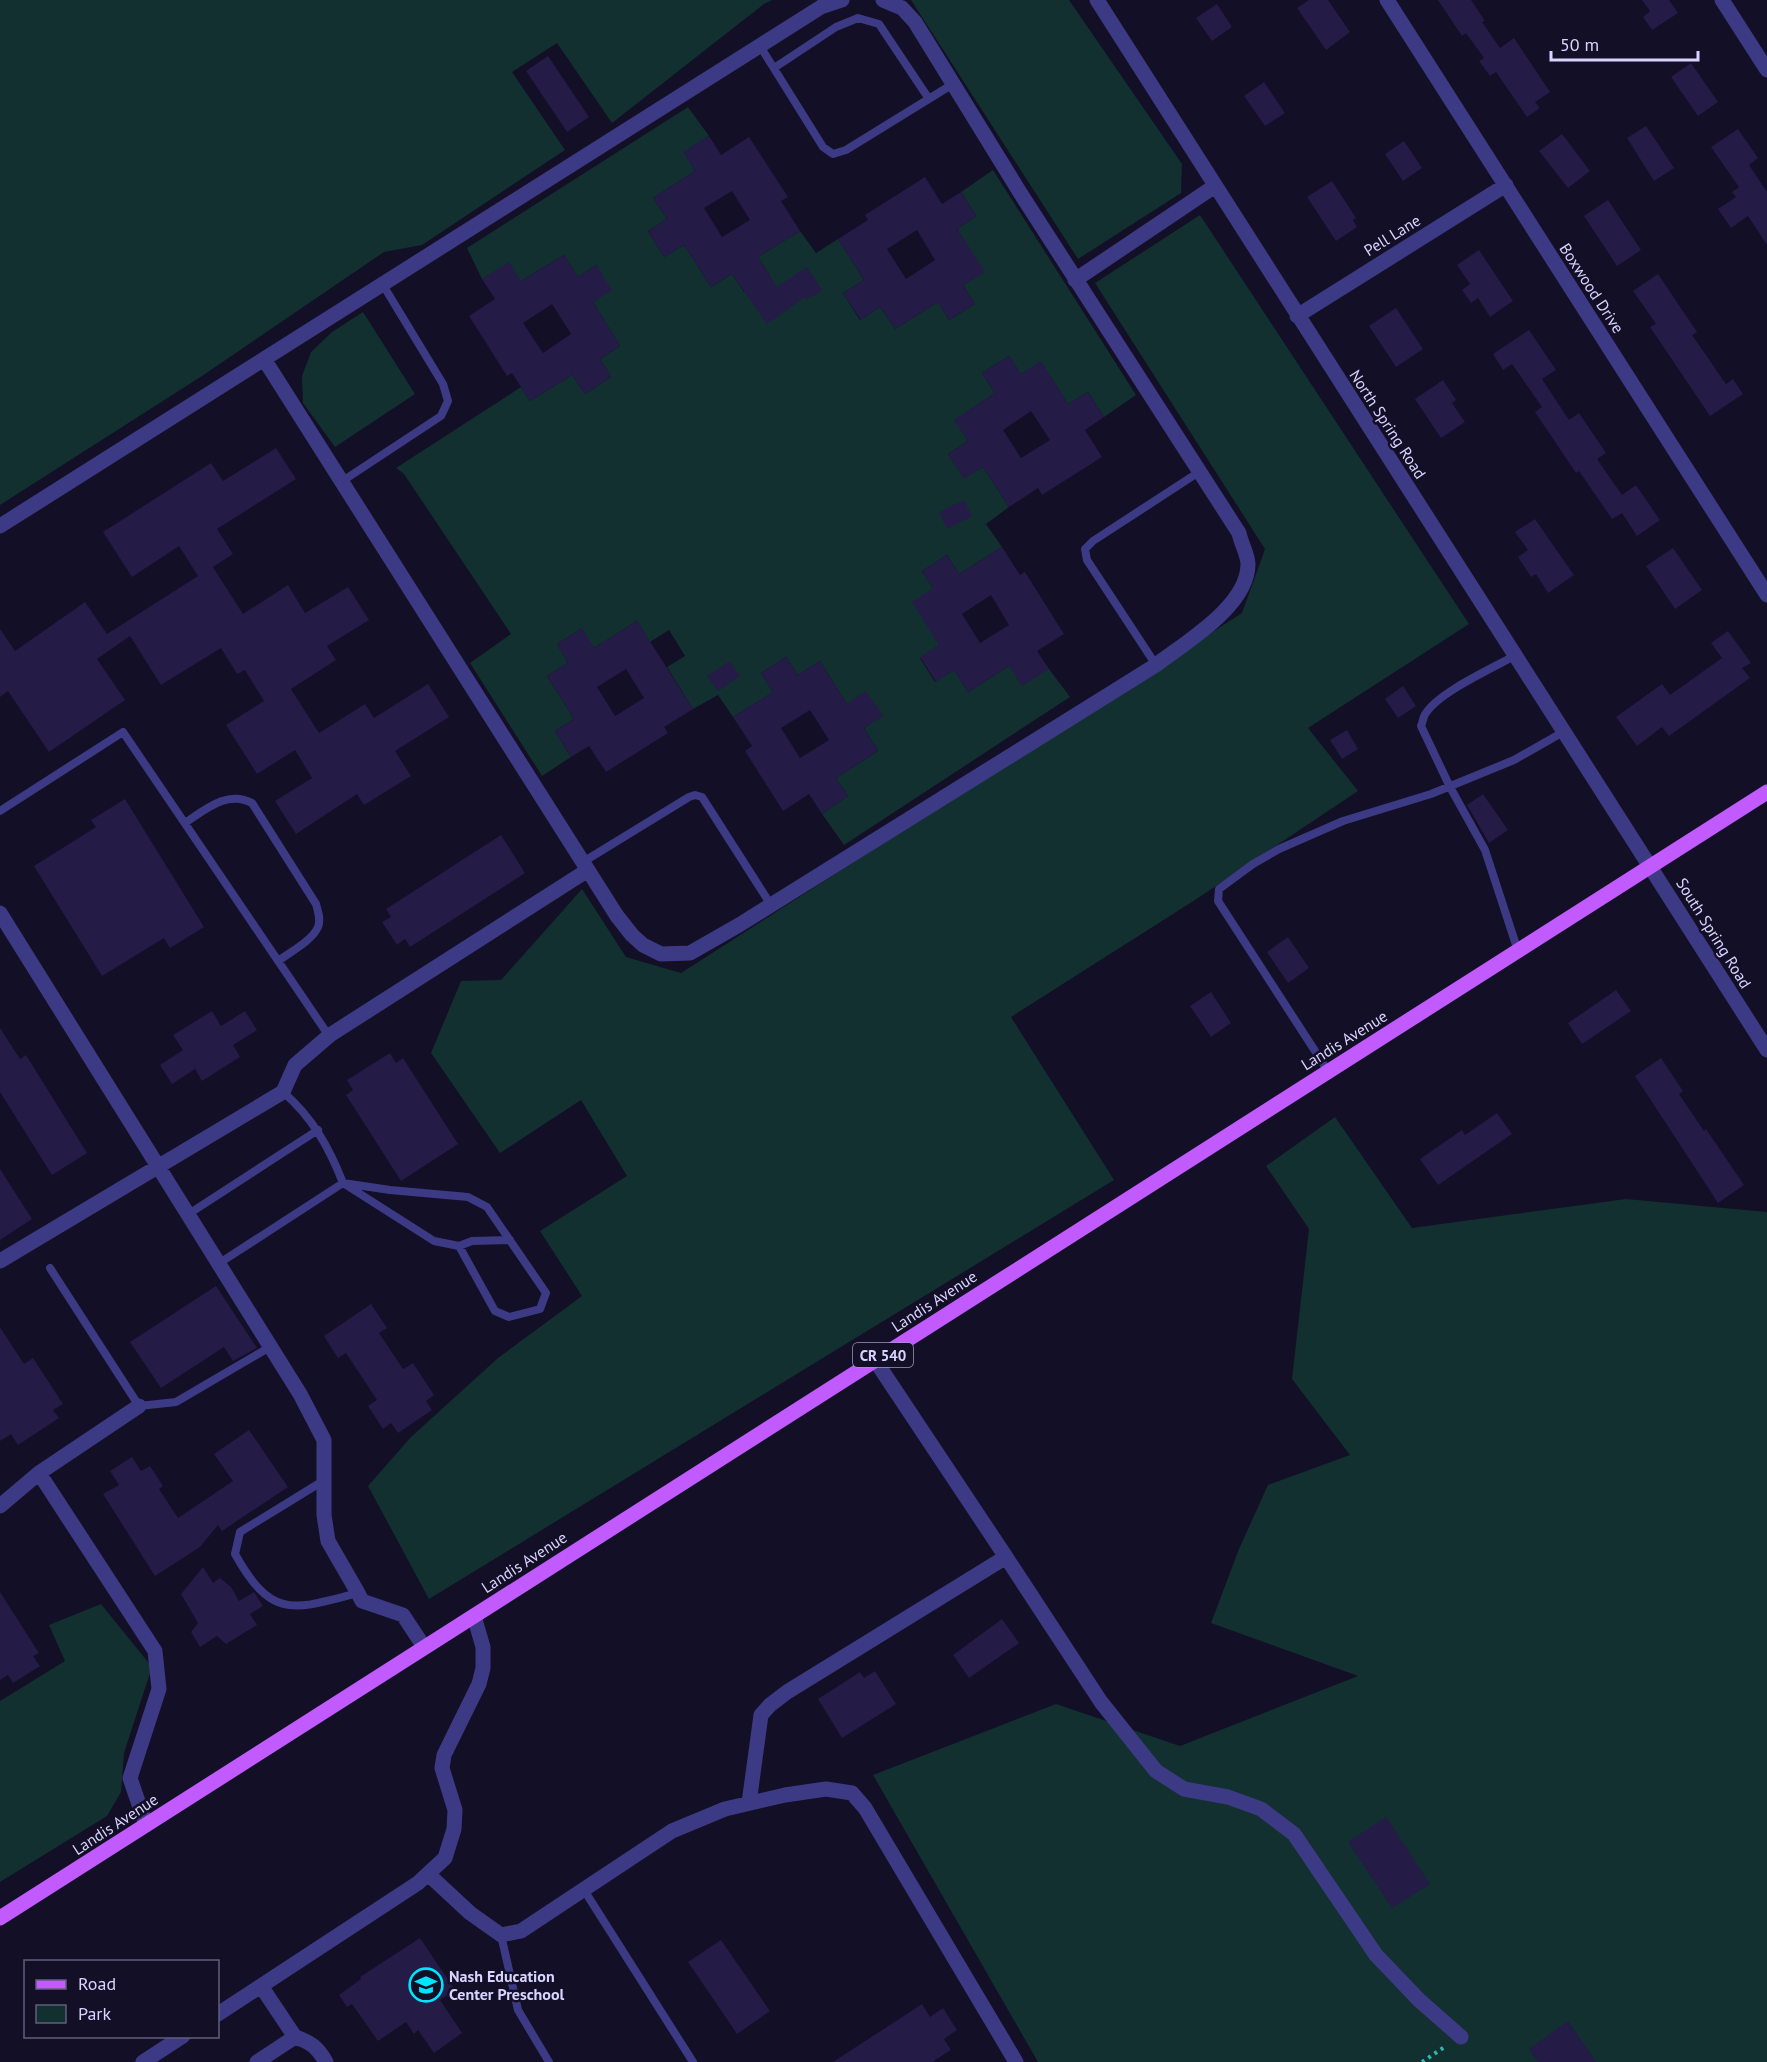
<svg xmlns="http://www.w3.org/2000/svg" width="1767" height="2062" font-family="'PT Sans',sans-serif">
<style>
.green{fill:#12302f}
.building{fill:#241b47;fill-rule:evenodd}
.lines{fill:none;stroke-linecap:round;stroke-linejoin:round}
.path{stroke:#2fb8b0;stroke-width:4;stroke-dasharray:3 4.5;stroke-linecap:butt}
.service{stroke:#3d3a85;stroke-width:8}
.minor{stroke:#3d3a85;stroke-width:15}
.primary{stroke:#c25bff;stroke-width:15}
.labels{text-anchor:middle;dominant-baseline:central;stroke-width:5;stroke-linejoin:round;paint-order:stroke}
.shield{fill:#130f26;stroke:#9e99be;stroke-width:1.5}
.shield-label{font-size:15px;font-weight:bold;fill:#d9d4ff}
.street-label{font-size:16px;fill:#d9d4ff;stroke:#130f26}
.poi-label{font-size:16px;font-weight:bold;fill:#d9d4ff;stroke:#130f26;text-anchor:start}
</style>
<rect width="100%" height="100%" fill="#130f26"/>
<path class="green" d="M 0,0 L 772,0 L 764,4 L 612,123 L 557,43 L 512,72 L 565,150 L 422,245 L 384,252 L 202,376 L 0,505 Z
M 911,0 L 1069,0 L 1182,164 L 1181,193 L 1078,259 Z
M 688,107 L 709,136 L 684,152 L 695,171 L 653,198 L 667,219 L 648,231 L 664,257 L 684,245 L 711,287 L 732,274 L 744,292 L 770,276 L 758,257 L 800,231 L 816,253 L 838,239 L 864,280 L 843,293 L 860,320 L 880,307 L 895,329 L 938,302 L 949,320 L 975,304 L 963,285 L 984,272 L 957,229 L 976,216 L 961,192 L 993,170 L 1136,395 L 1104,417 L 1088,392 L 1068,404 L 1041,362 L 1021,374 L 1009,356 L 982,373 L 995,393 L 955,420 L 968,441 L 948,454 L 964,478 L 983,467 L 1009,507 L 986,524 L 1002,547 L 959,574 L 947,555 L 922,571 L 933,588 L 939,645 L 920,658 L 935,682 L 954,670 L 968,692 L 1009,666 L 1049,669 L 1070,697 L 844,845 L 822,814 L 848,796 L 836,778 L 878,751 L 864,728 L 882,716 L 847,704 L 820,661 L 798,675 L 786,657 L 761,673 L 773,692 L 733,717 L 718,695 L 693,709 L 667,667 L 685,656 L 669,630 L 650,642 L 637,621 L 594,648 L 581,629 L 557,644 L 568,663 L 547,676 L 574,719 L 555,731 L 571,757 L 542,776 L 470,663 L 511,634 L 404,474 L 396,468 L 521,387 L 530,401 L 572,375 L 585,394 L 611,377 L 600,359 L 620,346 L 593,302 L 596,265 L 578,277 L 564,255 L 521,281 L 482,279 L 467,248 Z
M 1200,215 L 1469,624 L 1308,728 L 1358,791 L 1195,900 L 1011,1017 L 1114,1180 L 429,1599 L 368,1486 L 411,1437 L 498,1358 L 582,1296 L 540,1231 L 627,1176 L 581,1100 L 500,1153 L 431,1053 L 461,981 L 501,980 L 582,889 L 626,957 L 681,973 L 1242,613 L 1265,549 L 1095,283 Z
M 363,312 L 415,394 L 335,447 L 303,403 L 302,376 L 311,352 L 332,332 Z
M 1335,1117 L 1412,1228 L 1626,1199 L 1767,1212 L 1767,2062 L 1038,2062 L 873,1775 L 1056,1704 L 1180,1746 L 1358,1676 L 1211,1623 L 1239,1549 L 1268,1485 L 1350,1455 L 1292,1379 L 1309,1229 L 1266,1166 Z
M 101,1604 L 152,1667 L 124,1753 L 121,1792 L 107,1816 L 0,1882 L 0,1701 L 65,1661 L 49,1625 Z"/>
<path class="building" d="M 1309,0 L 1328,0 L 1350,32 L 1326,50 L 1297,8 Z
M 1438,0 L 1471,0 L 1485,21 L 1482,22 L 1500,48 L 1514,38 L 1550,92 L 1535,102 L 1540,108 L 1527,117 L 1496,72 L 1490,76 L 1479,61 L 1484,58 L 1466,33 L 1462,36 Z
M 1642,0 L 1669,0 L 1678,13 L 1652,30 L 1643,17 L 1650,11 Z
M 1217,4 L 1232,27 L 1212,41 L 1196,18 Z
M 548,56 L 589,117 L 567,132 L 526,71 Z
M 1691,63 L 1718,102 L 1698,116 L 1671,77 Z
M 1264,82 L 1285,113 L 1265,126 L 1244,96 Z
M 1646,126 L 1674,168 L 1654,181 L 1627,138 Z
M 1738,129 L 1758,158 L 1749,165 L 1767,192 L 1767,245 L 1748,216 L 1731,228 L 1718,209 L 1736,197 L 1732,192 L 1739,187 L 1711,147 Z
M 1562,134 L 1590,171 L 1568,188 L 1539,151 Z
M 709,136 L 721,155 L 749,137 L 788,197 L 781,201 L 800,231 L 758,257 L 777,287 L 807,267 L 822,290 L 807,300 L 805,297 L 767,324 L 732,274 L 711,287 L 684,245 L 664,257 L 648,231 L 667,219 L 653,198 L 695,171 L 683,152 ZM 732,191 L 750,220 L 722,237 L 704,208 Z
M 1404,141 L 1422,168 L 1403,181 L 1385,154 Z
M 925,177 L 942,204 L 961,192 L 976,216 L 957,229 L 985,272 L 963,285 L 975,304 L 949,320 L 938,302 L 895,329 L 880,307 L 861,320 L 843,293 L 864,280 L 838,239 L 868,220 L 865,215 ZM 917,230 L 935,260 L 906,279 L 887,249 Z
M 1332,181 L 1356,218 L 1353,220 L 1357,227 L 1336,241 L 1307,197 Z
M 1608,200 L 1641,250 L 1617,266 L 1584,216 Z
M 1479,250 L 1513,301 L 1490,317 L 1478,298 L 1471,303 L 1462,290 L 1470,284 L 1457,265 Z
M 564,255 L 578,277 L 596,265 L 612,290 L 593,302 L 620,346 L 600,359 L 611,377 L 585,394 L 572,375 L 530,401 L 512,373 L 507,376 L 469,316 L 495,299 L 482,279 L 509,262 L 521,281 ZM 552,304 L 571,334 L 543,353 L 523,323 Z
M 1658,274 L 1697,332 L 1692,335 L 1726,384 L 1733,379 L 1743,394 L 1710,416 L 1650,327 L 1656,324 L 1633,291 Z
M 1396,308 L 1423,349 L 1396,367 L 1369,326 Z
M 1529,330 L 1556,370 L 1542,379 L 1569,420 L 1579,413 L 1606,453 L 1597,459 L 1622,495 L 1636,485 L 1660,520 L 1637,536 L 1622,513 L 1612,519 L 1579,471 L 1576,473 L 1535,412 L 1542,407 L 1512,364 L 1503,370 L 1493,354 Z
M 1009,356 L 1021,374 L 1041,361 L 1068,404 L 1088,392 L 1104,417 L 1085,430 L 1102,457 L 1042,495 L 1038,488 L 1009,507 L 983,467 L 964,479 L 948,454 L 968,441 L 954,420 L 995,393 L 982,373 ZM 1031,411 L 1050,440 L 1021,458 L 1003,430 Z
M 1443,380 L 1456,400 L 1452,403 L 1465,422 L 1441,438 L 1415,399 Z
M 276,448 L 296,479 L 217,529 L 233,554 L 213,567 L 243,614 L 288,585 L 305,613 L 348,587 L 369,620 L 327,646 L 336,660 L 291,689 L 319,733 L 365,704 L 374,718 L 428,684 L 449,717 L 395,751 L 411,776 L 364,805 L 357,794 L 296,834 L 275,801 L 312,778 L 295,750 L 257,774 L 226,725 L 264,701 L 245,670 L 237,674 L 221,648 L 161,685 L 130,636 L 97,659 L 125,700 L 49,752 L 8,691 L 0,697 L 0,629 L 15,651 L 85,602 L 107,634 L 198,576 L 179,546 L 132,577 L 103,532 L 211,463 L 223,481 Z
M 964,500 L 972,516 L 947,529 L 939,512 Z
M 1535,519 L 1574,575 L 1548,593 L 1536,574 L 1531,577 L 1518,557 L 1528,550 L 1515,532 Z
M 1002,547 L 1020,575 L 1025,572 L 1064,634 L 1037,651 L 1049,669 L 1022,686 L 1009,666 L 968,692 L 954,670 L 936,682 L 920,657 L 939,645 L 912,602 L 933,588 L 922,571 L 947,555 L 959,574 ZM 991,595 L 1009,625 L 980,643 L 962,614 Z
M 1673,548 L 1702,590 L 1675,609 L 1646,566 Z
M 637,621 L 693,709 L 664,727 L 668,733 L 606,772 L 589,746 L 571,757 L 555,731 L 574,719 L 547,676 L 568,663 L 557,644 L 582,628 L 594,648 ZM 626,669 L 644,698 L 615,716 L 597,687 Z
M 1728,631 L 1751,663 L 1742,668 L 1750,678 L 1669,736 L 1662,727 L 1637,746 L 1616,717 L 1662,684 L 1670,695 L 1722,658 L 1711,643 Z
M 786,657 L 798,675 L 820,661 L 847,704 L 866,691 L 883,716 L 864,728 L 878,751 L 836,778 L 848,796 L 822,814 L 809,794 L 783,811 L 745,751 L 752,746 L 733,717 L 773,692 L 761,673 ZM 810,710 L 829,740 L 800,758 L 781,728 Z
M 730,661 L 740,676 L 718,691 L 707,676 Z
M 1403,686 L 1416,706 L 1398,718 L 1385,699 Z
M 1347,730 L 1358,749 L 1342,759 L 1330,740 Z
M 1483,794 L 1508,830 L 1489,843 L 1467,805 Z
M 125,799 L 204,927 L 170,948 L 164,938 L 102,976 L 34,866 L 96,827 L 91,820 Z
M 501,835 L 525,873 L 410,947 L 405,939 L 397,945 L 382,922 L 391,917 L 386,909 Z
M 1288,937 L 1309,968 L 1288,983 L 1267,952 Z
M 1616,990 L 1631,1011 L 1582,1044 L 1568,1023 Z
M 1211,992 L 1231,1023 L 1211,1037 L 1190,1006 Z
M 212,1011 L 221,1026 L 245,1011 L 257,1030 L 233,1045 L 240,1057 L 202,1081 L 195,1069 L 172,1084 L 160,1065 L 183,1050 L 173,1035 Z
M 0,1028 L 20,1059 L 26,1055 L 87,1153 L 52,1175 L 0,1092 Z
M 390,1053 L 396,1063 L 403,1058 L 458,1144 L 401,1181 L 346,1095 L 353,1090 L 347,1080 Z
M 1661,1058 L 1683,1091 L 1679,1094 L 1704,1131 L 1706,1129 L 1744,1185 L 1718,1203 L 1635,1076 Z
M 1497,1113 L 1512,1134 L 1438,1185 L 1420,1159 L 1462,1130 L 1465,1135 Z
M 0,1169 L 32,1219 L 0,1240 Z
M 216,1286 L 257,1348 L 233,1361 L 224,1347 L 161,1388 L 130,1342 Z
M 371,1304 L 387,1328 L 379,1333 L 403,1369 L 413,1363 L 434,1395 L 426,1401 L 432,1410 L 398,1433 L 391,1423 L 383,1429 L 368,1406 L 377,1400 L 346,1353 L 338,1358 L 324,1336 Z
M 0,1327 L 24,1364 L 33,1358 L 63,1404 L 53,1410 L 59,1418 L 18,1445 L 11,1434 L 0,1441 Z
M 249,1430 L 288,1487 L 222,1531 L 218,1525 L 200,1547 L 155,1576 L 103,1494 L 119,1485 L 110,1471 L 132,1457 L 141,1471 L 150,1466 L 163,1486 L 159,1489 L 178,1518 L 233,1481 L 214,1454 Z
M 203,1567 L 213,1583 L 220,1578 L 231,1587 L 239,1601 L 254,1592 L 263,1606 L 250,1614 L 257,1625 L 226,1644 L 217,1636 L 200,1647 L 191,1632 L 198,1623 L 181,1594 Z
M 0,1592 L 39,1653 L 33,1656 L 40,1666 L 13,1683 L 8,1675 L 0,1680 Z
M 1002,1619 L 1019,1643 L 969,1678 L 953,1655 Z
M 875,1671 L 896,1704 L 842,1738 L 818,1699 L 860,1672 L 864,1678 Z
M 1386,1817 L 1430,1884 L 1392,1908 L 1348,1842 Z
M 420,1938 L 455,1990 L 440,2000 L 462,2033 L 434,2053 L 418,2030 L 414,2034 L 406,2022 L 378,2041 L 352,2004 L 347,2007 L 339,1995 L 361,1979 L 360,1977 Z
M 721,1940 L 770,2011 L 737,2034 L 688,1962 Z
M 922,2004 L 930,2017 L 943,2008 L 957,2030 L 944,2039 L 951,2050 L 932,2062 L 833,2062 Z
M 1568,2021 L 1596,2062 L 1538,2062 L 1529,2049 Z"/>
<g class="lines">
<path class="path" d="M 1422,2062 L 1446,2046"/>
<path class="service" d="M 760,46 L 823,147 L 833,154 L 846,150 L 953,84
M 774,68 L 836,27 L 858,18 L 879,24 L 929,99
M 341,482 L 441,416 L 448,401 L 443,384 L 383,285
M 1516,655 C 1493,668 1439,692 1426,713 C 1423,716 1423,722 1421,726 L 1450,787 L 1485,850 L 1518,951
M 1156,665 L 1087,560 L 1085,549 L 1093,541 L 1199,472
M 0,811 L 123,732 L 329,1036
M 185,823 C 206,809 228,790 252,803 L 316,904 C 318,911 321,920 318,927 C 312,941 290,952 278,961
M 583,862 L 689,797 L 695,795 L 702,797 L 771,905
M 1328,1071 L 1218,901 L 1219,889 L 1253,864 L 1279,849 L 1343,821 L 1431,794 L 1514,760 L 1565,731
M 283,1092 C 312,1117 329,1147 343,1183 L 390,1190 L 468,1197 L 487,1207 L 546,1293 L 540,1309 L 509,1317 L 495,1311 L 459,1246
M 187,1215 L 318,1130
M 218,1264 L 343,1183 L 434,1241 L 459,1246 L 472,1241 L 510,1240
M 50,1268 L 139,1406 L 176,1402 L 270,1347
M 323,1481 L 240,1532 L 235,1554 C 272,1620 293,1610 358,1593
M 584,1890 L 693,2062
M 501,1935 L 518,2010 L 549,2062"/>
<path class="minor" d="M 1097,0 L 1767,1050
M 1387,0 L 1767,595
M 1722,0 L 1767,70
M 1075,280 L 1215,186
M 1297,316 L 1506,185
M 264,359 L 617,916 L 632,935 L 643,945 L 661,954 L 690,953 L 739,925 L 1156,665 C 1186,642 1248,606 1248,564 C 1248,555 1241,543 1239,533 L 1019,191 L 915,22 L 902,8 L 883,0
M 0,526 L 821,7 L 842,0
M 0,913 L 300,1394 L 324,1440 L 324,1515 L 328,1541 L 358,1593 L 362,1601 L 403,1615 L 424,1647
M 0,1261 L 283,1092 L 295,1065 L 330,1035 L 588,870
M 139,1406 L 39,1473 L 155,1651 L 159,1689 L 130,1778 L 146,1825
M 0,1506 L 39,1473
M 1006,1557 L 1101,1702 L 1156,1771 L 1184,1789 L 1228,1797 L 1261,1809 L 1294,1834 L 1376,1955 L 1419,2000 L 1461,2037
M 749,1803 L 761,1715 L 770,1705 L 787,1692 L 1006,1557 L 875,1360
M 428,1874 L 470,1913 L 501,1935 L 521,1931 L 672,1831 L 725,1809 L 785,1795 L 826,1789 L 852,1793 L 865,1808 L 1016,2062
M 218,2014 L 418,1883 L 445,1858 L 454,1829 L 455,1810 L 442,1768 L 444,1755 L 479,1684 L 483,1668 L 483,1647 L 474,1616
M 295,2037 C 311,2042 318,2048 326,2062
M 143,2062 L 183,2036
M 257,2062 L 295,2037 L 261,1986"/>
<path class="primary" d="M 0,1918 L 1767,792"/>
</g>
<defs>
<symbol id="school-ring" viewBox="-11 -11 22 22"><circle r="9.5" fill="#130f26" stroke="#00e5ff" stroke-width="1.5"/><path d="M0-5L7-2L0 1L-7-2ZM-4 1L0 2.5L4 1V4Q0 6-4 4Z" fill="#00e5ff"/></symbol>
</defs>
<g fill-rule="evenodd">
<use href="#school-ring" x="407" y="1966" width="38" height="38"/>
</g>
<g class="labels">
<rect class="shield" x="853" y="1343" width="60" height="24" rx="4.5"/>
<g class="shield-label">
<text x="883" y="1355">CR 540</text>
</g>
<g class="street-label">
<text transform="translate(1392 235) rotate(-32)">Pell Lane</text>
<text transform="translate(1592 288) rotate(57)">Boxwood Drive</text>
<text transform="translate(1388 424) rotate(57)">North Spring Road</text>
<text transform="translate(1714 933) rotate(58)">South Spring Road</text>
<text transform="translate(1344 1040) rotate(-32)">Landis Avenue</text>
<text transform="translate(934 1301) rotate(-33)">Landis Avenue</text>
<text transform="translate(524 1562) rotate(-33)">Landis Avenue</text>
<text transform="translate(115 1824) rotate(-33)">Landis Avenue</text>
</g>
<g class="poi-label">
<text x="449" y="1976">Nash Education<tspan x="449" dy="18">Center Preschool</tspan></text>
</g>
</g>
<rect x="24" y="1960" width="195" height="78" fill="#130f26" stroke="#625e7d" stroke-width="1.5"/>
<rect x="36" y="1980" width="30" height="9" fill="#c25bff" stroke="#625e7d" stroke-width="1.5"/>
<text x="78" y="1990" font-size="18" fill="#d9d4ff">Road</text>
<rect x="36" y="2005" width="30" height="18" fill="#12302f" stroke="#625e7d" stroke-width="1.5"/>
<text x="78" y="2020" font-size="18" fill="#d9d4ff">Park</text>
<path d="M1551 51v9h147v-9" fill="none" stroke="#d9d4ff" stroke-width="3"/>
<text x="1560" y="51" font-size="18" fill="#d9d4ff" stroke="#130f26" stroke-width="4.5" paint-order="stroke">50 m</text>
</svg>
